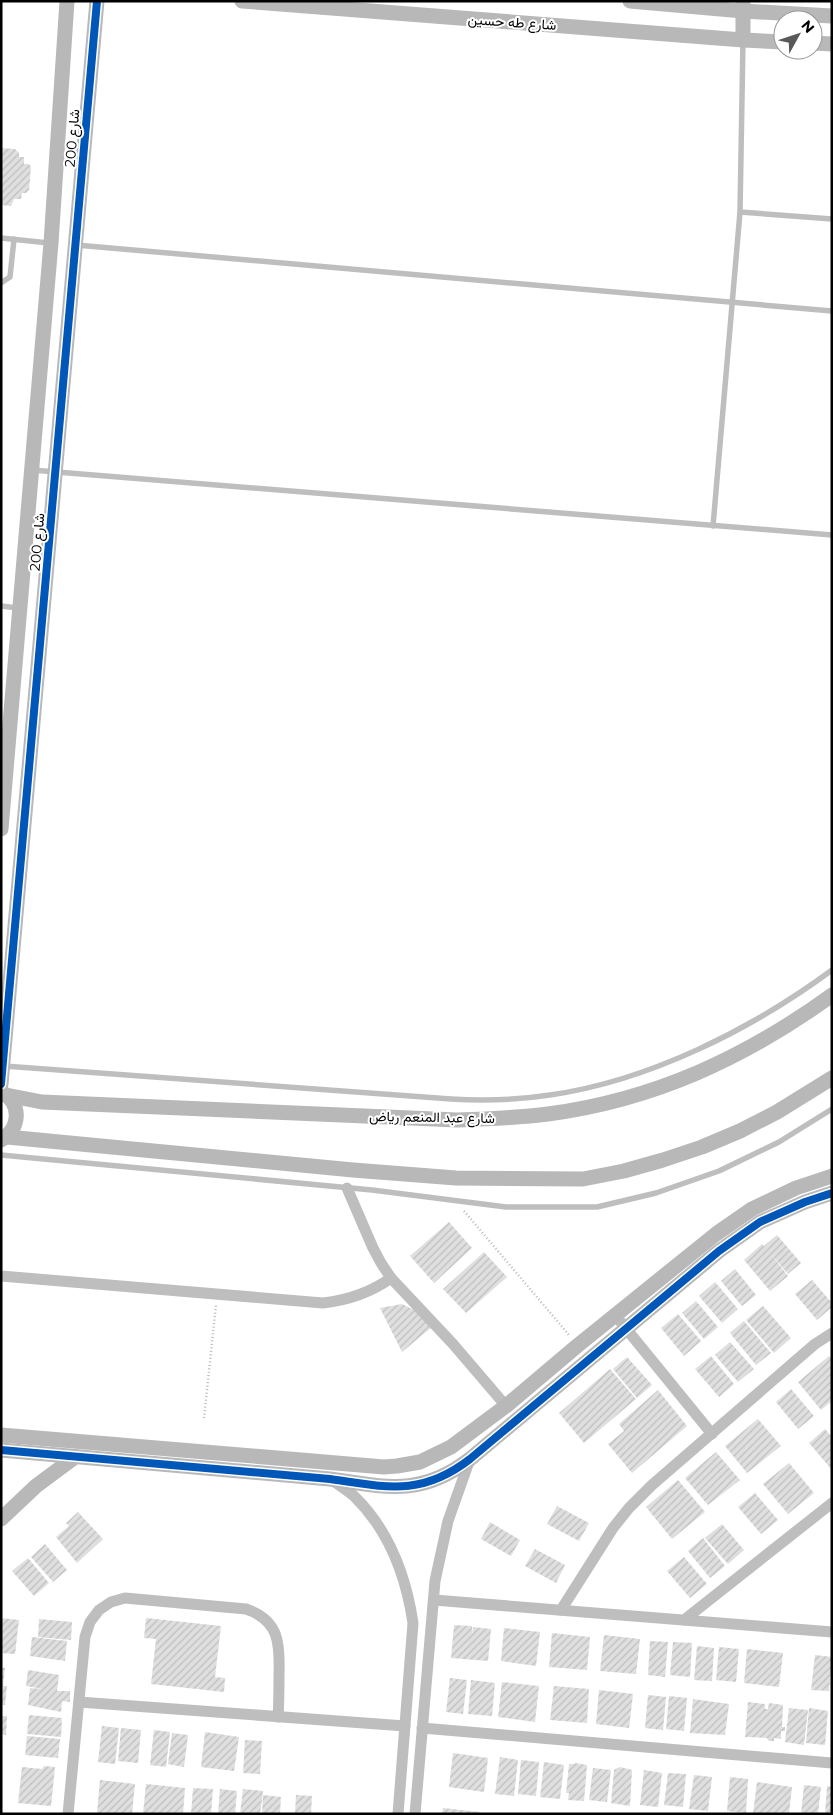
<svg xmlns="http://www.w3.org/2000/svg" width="833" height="1815" viewBox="0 0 833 1815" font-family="Montserrat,Vazirmatn,sans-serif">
	<defs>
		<pattern id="building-hatch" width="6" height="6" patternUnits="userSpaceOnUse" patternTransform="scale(1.25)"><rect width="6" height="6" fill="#dfdfdf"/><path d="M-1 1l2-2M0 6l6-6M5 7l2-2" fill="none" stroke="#bebebe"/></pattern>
	</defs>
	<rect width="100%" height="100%" fill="#fff"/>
	<g fill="url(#building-hatch)">
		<polygon points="1,148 15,149 19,153 19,157 24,157 24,164 29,164 31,167 29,190 26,193 22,193 21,199 14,199 11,206 1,205"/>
		<polygon points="449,1222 472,1248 434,1283 410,1256"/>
		<polygon points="777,1235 801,1263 788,1274 771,1254 788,1276 770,1291 744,1260 762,1244 764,1246"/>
		<polygon points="484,1252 507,1277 466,1313 443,1289"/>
		<polygon points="735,1269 756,1295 742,1306 721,1281"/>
		<polygon points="812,1280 832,1303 832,1307 817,1320 795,1294"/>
		<polygon points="715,1282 738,1309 722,1323 699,1296"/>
		<polygon points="696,1301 718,1327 704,1339 682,1313"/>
		<polygon points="402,1304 418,1312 432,1327 402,1352 380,1308"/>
		<polygon points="763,1306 791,1338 774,1353 746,1320"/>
		<polygon points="678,1314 701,1341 684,1356 661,1328"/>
		<polygon points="744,1321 771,1353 756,1365 730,1333"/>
		<polygon points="730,1342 754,1369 738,1382 715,1355"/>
		<polygon points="711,1356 734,1384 719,1397 695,1369"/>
		<polygon points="829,1356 832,1359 832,1401 821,1410 798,1382"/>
		<polygon points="627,1357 652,1385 637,1398 613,1369"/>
		<polygon points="610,1369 636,1399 584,1443 559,1413"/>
		<polygon points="791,1389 814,1416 798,1429 776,1402"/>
		<polygon points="658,1390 687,1426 632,1473 608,1444 624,1431 619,1424"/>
		<polygon points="758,1419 781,1446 747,1473 725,1446"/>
		<polygon points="825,1429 832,1437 832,1470 809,1443"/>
		<polygon points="716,1452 740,1480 708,1505 685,1478"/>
		<polygon points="789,1463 814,1493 788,1514 763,1484"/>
		<polygon points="678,1480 705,1512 672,1539 646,1507"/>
		<polygon points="755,1493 778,1520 761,1534 738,1507"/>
		<polygon points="557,1506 589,1523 579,1541 547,1524"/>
		<polygon points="78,1512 103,1539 77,1563 56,1537 69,1526 66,1523"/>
		<polygon points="490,1522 520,1540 511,1556 481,1539"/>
		<polygon points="722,1524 744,1550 728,1564 705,1538"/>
		<polygon points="703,1538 725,1566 710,1578 688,1551"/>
		<polygon points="45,1544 67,1570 53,1582 31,1557"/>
		<polygon points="535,1549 565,1565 556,1583 525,1566"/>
		<polygon points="684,1557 707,1584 690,1598 667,1571"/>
		<polygon points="28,1558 49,1583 34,1596 12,1571"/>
		<polygon points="1,1618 19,1620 15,1654 1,1653"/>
		<polygon points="146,1618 221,1626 215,1677 225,1678 224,1692 151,1684 156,1639 144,1638"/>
		<polygon points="39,1619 72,1622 71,1640 38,1637"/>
		<polygon points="454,1625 472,1626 472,1635 473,1627 491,1629 488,1661 451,1658"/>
		<polygon points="504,1628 540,1632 536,1666 501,1661"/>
		<polygon points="552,1633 590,1637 587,1670 549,1667"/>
		<polygon points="604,1635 640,1639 636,1674 600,1671"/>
		<polygon points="32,1637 67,1641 65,1661 30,1656"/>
		<polygon points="650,1641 668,1642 665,1677 648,1675"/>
		<polygon points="673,1642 692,1643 690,1677 670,1675"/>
		<polygon points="697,1646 714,1648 712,1681 694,1680"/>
		<polygon points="719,1647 739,1649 736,1682 716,1680"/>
		<polygon points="747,1649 783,1653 779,1687 744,1683"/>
		<polygon points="815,1655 832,1657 829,1691 811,1690"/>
		<polygon points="1,1667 5,1668 3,1686 7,1686 5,1705 1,1705"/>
		<polygon points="28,1670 59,1675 57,1691 70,1691 70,1702 62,1701 61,1712 28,1705 30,1688 44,1689 26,1686"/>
		<polygon points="450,1678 467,1680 463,1714 446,1712"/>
		<polygon points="471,1680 495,1683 492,1716 468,1714"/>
		<polygon points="502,1682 539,1686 535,1722 498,1717"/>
		<polygon points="554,1686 589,1689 587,1723 550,1720"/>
		<polygon points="599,1690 633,1694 629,1728 596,1724"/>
		<polygon points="648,1695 666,1697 663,1730 645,1728"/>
		<polygon points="669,1696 687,1698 684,1731 666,1729"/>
		<polygon points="693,1699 729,1704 725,1735 690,1733"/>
		<polygon points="748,1702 765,1704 765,1709 768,1709 769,1703 783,1705 782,1727 785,1727 785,1731 781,1731 781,1739 774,1738 774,1741 769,1741 767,1738 745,1737"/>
		<polygon points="789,1708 808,1710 804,1745 785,1742"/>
		<polygon points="809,1708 828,1711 825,1745 806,1743"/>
		<polygon points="29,1715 62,1718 61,1737 27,1734"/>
		<polygon points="1,1716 7,1716 6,1735 1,1734"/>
		<polygon points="102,1726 119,1728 115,1764 98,1762"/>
		<polygon points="121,1728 141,1730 138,1763 118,1761"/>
		<polygon points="154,1730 170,1732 166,1767 150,1765"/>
		<polygon points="205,1732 239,1737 234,1771 201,1767"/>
		<polygon points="172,1733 188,1735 184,1767 168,1764"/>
		<polygon points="27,1736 60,1739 58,1758 25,1755"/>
		<polygon points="245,1740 262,1741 260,1774 243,1773"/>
		<polygon points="453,1753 488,1758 484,1792 449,1787"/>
		<polygon points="500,1757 518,1760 514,1796 495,1794"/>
		<polygon points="521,1760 539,1762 536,1796 518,1794"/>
		<polygon points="544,1762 564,1765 560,1799 540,1797"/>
		<polygon points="575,1763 587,1765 584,1801 568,1800 569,1793 566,1793 569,1764 574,1764"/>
		<polygon points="44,1766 55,1767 51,1806 18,1803 22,1767 42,1769"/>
		<polygon points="620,1767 632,1770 630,1806 611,1803 614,1770"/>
		<polygon points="593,1768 611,1770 607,1802 589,1800"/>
		<polygon points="644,1770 662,1773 658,1807 640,1805"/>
		<polygon points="668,1773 686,1774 683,1807 664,1805"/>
		<polygon points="694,1775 712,1777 708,1811 689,1809"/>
		<polygon points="730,1777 748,1779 746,1813 727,1811"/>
		<polygon points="100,1780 135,1784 132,1814 97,1813"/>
		<polygon points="757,1782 792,1787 789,1814 753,1814"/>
		<polygon points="146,1784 185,1788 183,1814 143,1814"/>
		<polygon points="804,1785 821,1787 818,1814 801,1814"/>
		<polygon points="827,1786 832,1787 832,1814 825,1814"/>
		<polygon points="193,1788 213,1789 211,1814 191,1814"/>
		<polygon points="220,1789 237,1791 235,1814 218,1814"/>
		<polygon points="243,1789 263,1791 260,1814 240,1814"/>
		<polygon points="263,1795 281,1797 280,1814 262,1814"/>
		<polygon points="296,1795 312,1796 311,1814 295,1814"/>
		<polygon points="443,1808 480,1812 480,1814 442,1814"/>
	</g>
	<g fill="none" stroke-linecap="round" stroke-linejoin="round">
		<g stroke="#b9b9b9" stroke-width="2.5" stroke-dasharray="1 2.5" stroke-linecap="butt">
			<polyline points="464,1211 569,1335"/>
			<polyline points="204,1418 216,1305"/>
		</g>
		<g stroke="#bebebe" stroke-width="5.5">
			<polyline points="740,212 832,219"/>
			<polyline points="1,238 49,243"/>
			<polyline points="76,245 832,311"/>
			<polyline points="1,283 10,277 14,239"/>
			<polyline points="32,470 832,535"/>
			<polyline points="713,526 740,212 743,40"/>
			<polyline points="1,606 18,608"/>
			<path d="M4,1066L451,1099C484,1101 517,1100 550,1095C649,1081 752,1029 832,970"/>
			<polyline points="1,1155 372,1190 506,1207 597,1207 656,1193 719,1171 779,1142 832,1109"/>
		</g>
		<g stroke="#bebebe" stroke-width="11">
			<polyline points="347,1188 373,1248 381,1263 391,1278 453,1344 506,1406"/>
			<path d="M1,1276L323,1303C349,1300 370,1293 391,1278"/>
			<polyline points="615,1315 712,1434"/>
			<path d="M332,1480C339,1485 347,1490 354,1496C389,1530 406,1576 413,1623L398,1814"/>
			<polyline points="434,1600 832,1632"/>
			<polyline points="561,1610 613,1528 629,1508 652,1485 815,1344 832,1333"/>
			<polyline points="684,1620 832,1503"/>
			<polyline points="79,1702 405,1726"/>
			<polyline points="422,1728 832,1763"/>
			<path d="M68,1814L85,1637L90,1622L99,1610L111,1602L125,1598L246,1609C279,1620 280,1643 279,1674C279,1688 279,1703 278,1717"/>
			<polyline points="415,1814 435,1581 448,1521 470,1459"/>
		</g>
		<g stroke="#b8b8b8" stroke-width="15">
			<polyline points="242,1 743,40 783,42"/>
			<polyline points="630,1 743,11 832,16"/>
			<polyline points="743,40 743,2"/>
			<polyline points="813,43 832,44"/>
			<polyline points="1,829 51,243 67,1"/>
			<polyline points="1,1084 97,1"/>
			<path d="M6,1095L42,1102L457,1120C487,1119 517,1118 548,1114C654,1100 745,1058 832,995"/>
			<polyline points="7,1137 353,1170 456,1178 583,1179 624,1171 663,1160 702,1147 740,1131 777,1112 832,1078"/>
			<path d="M1,1140C20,1129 22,1104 3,1093"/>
			<polyline points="1,1435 384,1467 397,1466 420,1462 451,1447 506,1406 577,1346 716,1234 752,1209 796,1188 832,1176"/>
			<path d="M1,1450L330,1479C386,1487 421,1497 470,1459L719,1251L760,1222L805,1202L832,1193"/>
			<polyline points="1,1519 36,1486 75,1457"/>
		</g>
		<g stroke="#fff" stroke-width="11">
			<g id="cycleway">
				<polyline points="1,1084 97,1"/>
				<path d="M1,1450L330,1479C386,1487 421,1497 470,1459L719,1251L760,1222L805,1202L832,1193"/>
			</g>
		</g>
		<use href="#cycleway" stroke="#0057b8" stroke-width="8"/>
	</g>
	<g text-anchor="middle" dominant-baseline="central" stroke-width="4" stroke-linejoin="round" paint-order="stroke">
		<g font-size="14" fill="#000" stroke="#fff">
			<text transform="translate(512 22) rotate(4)">شارع طه حسين</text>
			<text transform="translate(72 138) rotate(-85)">شارع 200</text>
			<text transform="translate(37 542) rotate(-85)">شارع 200</text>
			<text transform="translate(432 1117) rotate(1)">شارع عبد المنعم رياض</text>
		</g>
	</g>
	<rect width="833" height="1815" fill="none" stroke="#000000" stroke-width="5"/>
	<g transform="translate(798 35) rotate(50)"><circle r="24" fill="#ffffff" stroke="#999999"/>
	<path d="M0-4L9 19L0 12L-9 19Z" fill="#595959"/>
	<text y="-8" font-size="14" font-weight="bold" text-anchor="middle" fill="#000000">N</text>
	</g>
</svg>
